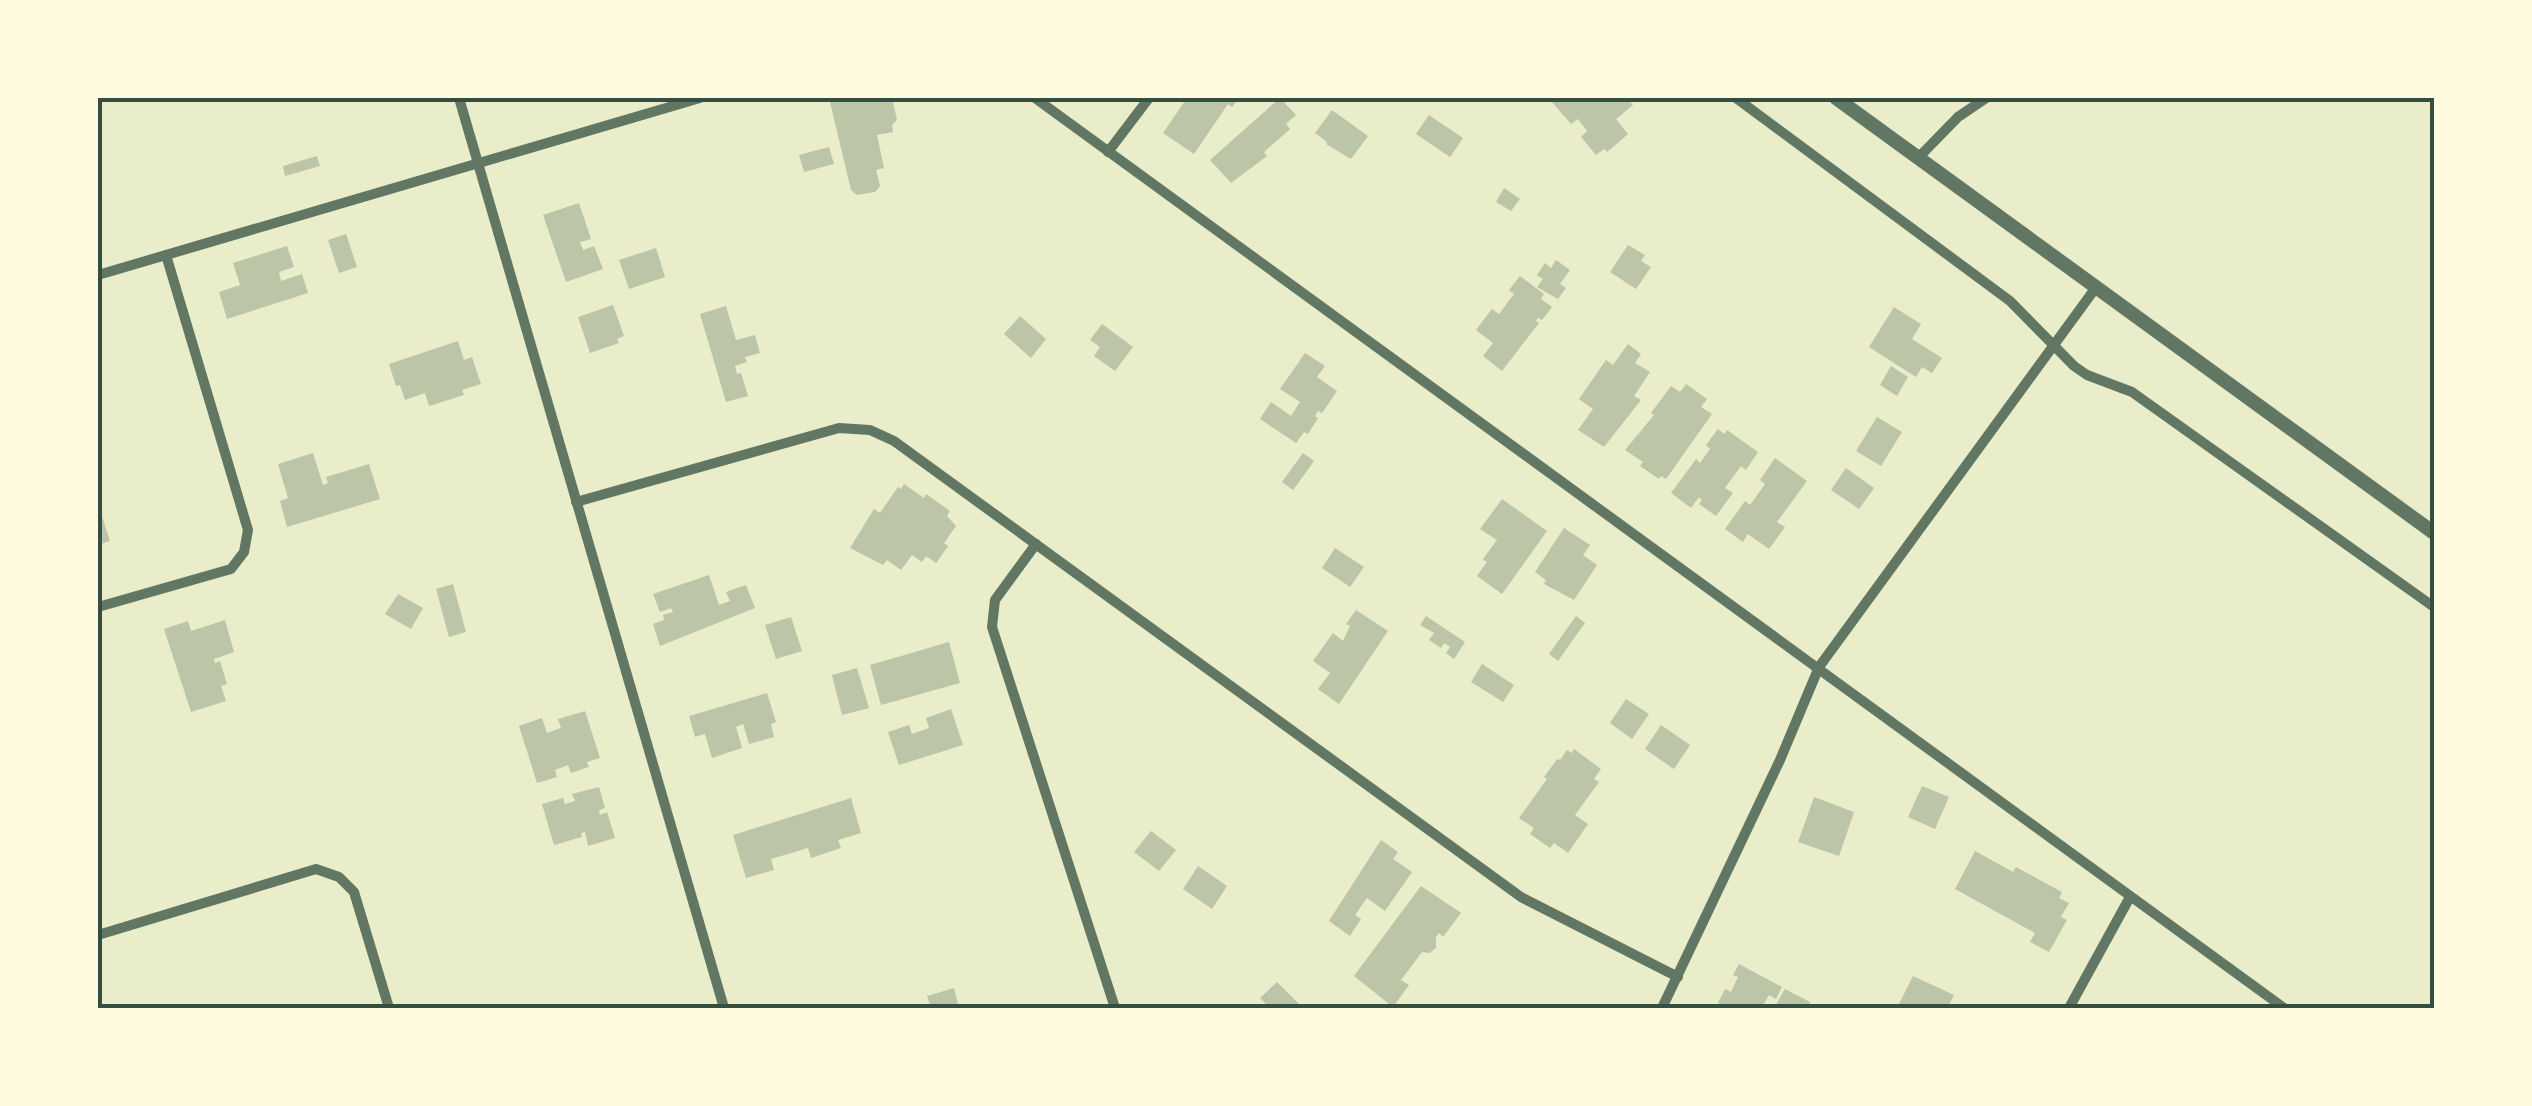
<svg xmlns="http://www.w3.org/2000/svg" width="2532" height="1106" viewBox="0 0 2532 1106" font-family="'Public Sans',sans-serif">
	<rect width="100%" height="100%" fill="#e9edc9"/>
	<g fill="#bcc5a7">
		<polygon points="829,98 892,98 897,120 892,125 893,132 877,135 884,168 876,170 880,186 875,192 857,195 851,190"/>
		<polygon points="1187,98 1239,98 1232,107 1228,104 1194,154 1163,133"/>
		<polygon points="1280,98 1296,115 1286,124 1290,129 1264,152 1267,156 1231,183 1210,160"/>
		<polygon points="1558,98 1626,98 1633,105 1616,119 1628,134 1607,152 1604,149 1596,155 1581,137 1587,131 1578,119 1571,124 1552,102"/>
		<polygon points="1332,110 1368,136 1351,159 1326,144 1327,142 1315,133"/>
		<polygon points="1429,115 1463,138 1450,157 1416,134"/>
		<polygon points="829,147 834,164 804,172 799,155"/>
		<polygon points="317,156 320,166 285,176 283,166"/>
		<polygon points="1504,188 1520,199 1511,211 1496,202"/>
		<polygon points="579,203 591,239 580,242 583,250 594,246 603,269 566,282 543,215"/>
		<polygon points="346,234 357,267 339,273 328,240"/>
		<polygon points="1628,245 1645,255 1641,261 1651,267 1636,289 1610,272"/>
		<polygon points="287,246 294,267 279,272 281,281 302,274 308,293 227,319 219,292 240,285 233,263"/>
		<polygon points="656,248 665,277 629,289 619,260"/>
		<polygon points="1556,260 1570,270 1560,284 1566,288 1558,299 1537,287 1543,279 1537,275 1545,263 1551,268"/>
		<polygon points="1520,276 1544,294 1541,299 1552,307 1542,320 1538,318 1536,321 1539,323 1502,371 1483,356 1493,343 1476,330 1492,309 1499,314 1514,294 1509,290"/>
		<polygon points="613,305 624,336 617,339 619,343 590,353 578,317"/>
		<polygon points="726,306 736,340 755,335 760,353 745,357 747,362 735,366 737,374 741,373 748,396 726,402 700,314"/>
		<polygon points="1894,307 1921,324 1912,339 1942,358 1932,373 1922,367 1916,377 1869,347"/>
		<polygon points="1020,316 1046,339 1031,358 1004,334"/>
		<polygon points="1102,324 1133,347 1115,371 1094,356 1100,347 1090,340"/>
		<polygon points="458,341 464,360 472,357 481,384 462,390 464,395 429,406 425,393 405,400 400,385 396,386 389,364"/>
		<polygon points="1628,344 1641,354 1635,363 1650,372 1634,396 1641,400 1604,447 1578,430 1593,409 1579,399 1606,360 1613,365"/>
		<polygon points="1305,353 1325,366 1317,377 1337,391 1322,413 1318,411 1315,416 1318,418 1308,434 1304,432 1296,443 1260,419 1271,402 1291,416 1300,402 1280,389"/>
		<polygon points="1891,366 1908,377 1897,396 1880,385"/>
		<polygon points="1686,384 1707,399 1701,407 1712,414 1666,479 1661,476 1659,479 1640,466 1643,462 1625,450 1654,415 1651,413 1671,386 1680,392"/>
		<polygon points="1877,417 1902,432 1881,466 1856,451"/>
		<polygon points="1718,429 1724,434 1727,430 1758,452 1746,470 1741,466 1725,488 1733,493 1716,516 1699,504 1702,500 1699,497 1691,508 1671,493 1696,459 1700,463 1710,449 1706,445"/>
		<polygon points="313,453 323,485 328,483 326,477 369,464 380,499 287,527 280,501 288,498 278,464"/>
		<polygon points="1303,453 1314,461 1293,490 1282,482"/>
		<polygon points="1775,458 1807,481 1777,522 1785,527 1769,549 1748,534 1743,542 1725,529 1745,501 1750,505 1765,484 1760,480"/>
		<polygon points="1846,468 1874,488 1859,509 1831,490"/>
		<polygon points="904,484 924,498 926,494 950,511 947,516 956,526 944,543 948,546 936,563 926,556 922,562 912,555 901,570 887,560 883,565 850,548 874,509 880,513 898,487 901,489"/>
		<polygon points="1502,499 1547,531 1502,594 1477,576 1487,562 1483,559 1497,540 1480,529"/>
		<polygon points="98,504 110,541 98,545"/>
		<polygon points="1564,528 1590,545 1583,555 1597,565 1574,600 1544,584 1546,580 1535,572"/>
		<polygon points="1335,548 1364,567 1350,587 1322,568"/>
		<polygon points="709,575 719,605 730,601 726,592 746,585 755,608 660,646 653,624 664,620 663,615 673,612 671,608 660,612 653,594"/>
		<polygon points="453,584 466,632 449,637 436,589"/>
		<polygon points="398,594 423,608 411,629 385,614"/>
		<polygon points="1356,610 1388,631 1339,704 1318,689 1330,673 1313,661 1333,633 1343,641 1350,626 1346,624"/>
		<polygon points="1426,616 1465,642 1454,659 1446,653 1450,647 1444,643 1441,648 1429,640 1434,633 1420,625"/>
		<polygon points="1576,616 1585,623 1558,661 1549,654"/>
		<polygon points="791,617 802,651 776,659 765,625"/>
		<polygon points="225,620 234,652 214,659 215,663 220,661 227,684 221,686 226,701 191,712 164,629 188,621 191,631"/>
		<polygon points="949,642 960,683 881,705 870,665"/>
		<polygon points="1482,664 1514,685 1503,702 1471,682"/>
		<polygon points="857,668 869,708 842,715 832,675"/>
		<polygon points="767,693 776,722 771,724 774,737 749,744 743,724 736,727 742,748 712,758 705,734 695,737 689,716"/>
		<polygon points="1626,699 1649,714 1632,739 1610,723"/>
		<polygon points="951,709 963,745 899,765 888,732 909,725 912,734 929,728 926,718"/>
		<polygon points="585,711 600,758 587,762 589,767 571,773 568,765 555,770 557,777 537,783 519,726 542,718 547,733 561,728 558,719"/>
		<polygon points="1661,725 1690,745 1674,769 1645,749"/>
		<polygon points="1574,749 1601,769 1594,779 1599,782 1575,815 1588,824 1568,853 1554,843 1550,848 1530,834 1534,828 1519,818 1547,779 1544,777 1557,759 1560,760 1567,750 1572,753"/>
		<polygon points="1922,786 1949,797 1935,829 1908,817"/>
		<polygon points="599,787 605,808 599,810 600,815 607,812 615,838 588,846 585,832 581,833 582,837 554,845 542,804 563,798 565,804 575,801 572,794"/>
		<polygon points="1814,797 1854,812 1839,856 1798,842"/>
		<polygon points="851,798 861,833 838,840 841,848 811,858 808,848 771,859 774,870 746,878 733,835"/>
		<polygon points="1151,831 1176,850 1159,871 1134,852"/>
		<polygon points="1381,840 1398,852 1393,859 1412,872 1385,911 1367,898 1355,915 1361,919 1350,936 1329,921"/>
		<polygon points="1975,851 2013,872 2016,867 2062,892 2059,898 2069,903 2061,917 2067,920 2049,952 2030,942 2035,933 1955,889"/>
		<polygon points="1198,866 1227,886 1212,909 1183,889"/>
		<polygon points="1421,886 1461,913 1443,937 1439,933 1436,937 1436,948 1429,953 1422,952 1401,980 1409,985 1393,1007 1354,976"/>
		<polygon points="1739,964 1782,987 1776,999 1769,995 1764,1004 1773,1008 1729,1008 1718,1003 1725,989 1731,992 1738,977 1733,975"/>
		<polygon points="1913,976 1954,995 1949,1005 1956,1008 1897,1008"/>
		<polygon points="1277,982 1303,1008 1270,1008 1260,998"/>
		<polygon points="954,988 959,1008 931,1008 927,996"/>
		<polygon points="1785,989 1810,1002 1807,1008 1774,1008"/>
	</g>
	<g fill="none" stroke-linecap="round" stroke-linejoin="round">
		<g stroke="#617663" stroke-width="10">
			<polyline points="459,98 724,1008"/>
			<polyline points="1035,98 2284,1008"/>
			<polyline points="1736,98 2010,301 2074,366 2087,375 2132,392 2434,607"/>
			<polyline points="1108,152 1149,98"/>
			<polyline points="1919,157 1958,117 1986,98"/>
			<polyline points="98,275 700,98"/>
			<polyline points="576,502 839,428 870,430 894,441 1521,897 1678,977"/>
			<polyline points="1036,544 995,600 992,627 1115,1008"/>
			<polyline points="98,607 231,569 244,552 248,530 166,255"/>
			<polyline points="98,935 316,869 339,877 354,892 389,1008"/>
			<polyline points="1662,1008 1780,760 1819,667 2097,286"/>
			<polyline points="2069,1008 2130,897"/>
		</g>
		<polyline stroke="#617663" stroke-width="14" points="1836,98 2434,533"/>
	</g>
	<rect width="2532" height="1106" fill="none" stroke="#fefae0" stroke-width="200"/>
	<rect x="100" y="100" width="2332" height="906" fill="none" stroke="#344e41" stroke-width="4"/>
</svg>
